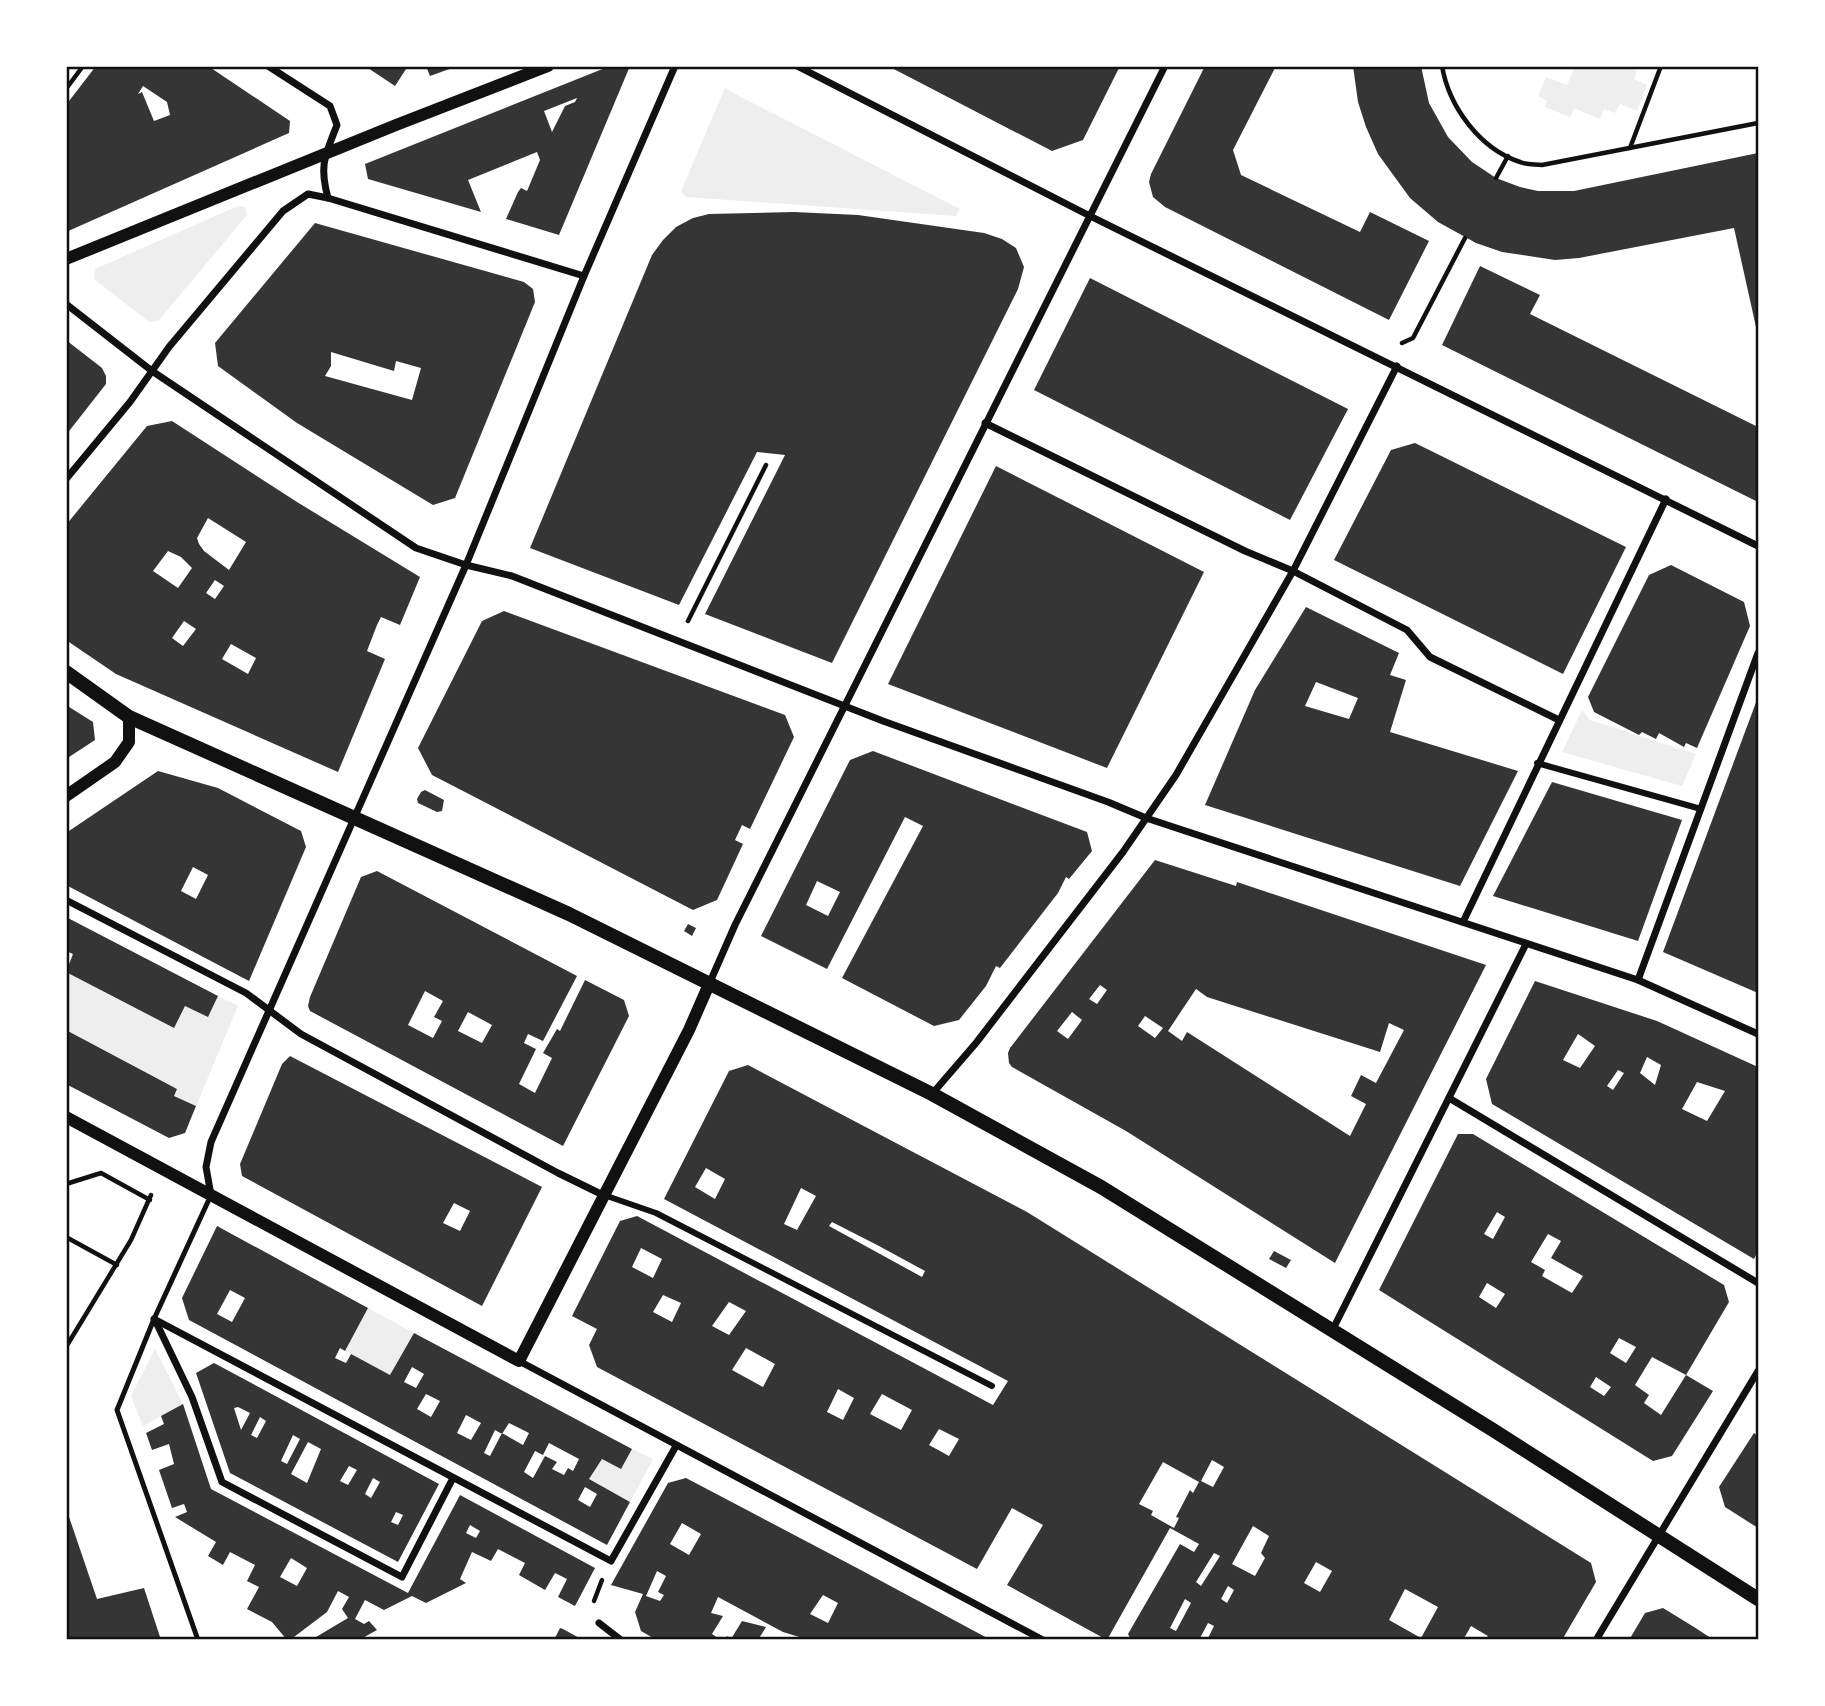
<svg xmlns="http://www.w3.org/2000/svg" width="1825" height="1706" viewBox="0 0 1825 1706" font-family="'Exo 2',sans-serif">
	<rect width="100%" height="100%" fill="#fff"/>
	<g fill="#eee">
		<polygon points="1575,67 1628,67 1637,71 1634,79 1647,85 1637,111 1620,104 1615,113 1604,109 1600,119 1574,108 1570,117 1545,107 1547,101 1538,96 1546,77 1567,85"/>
		<polygon points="725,88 737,95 960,209 956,216 686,197 681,191"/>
		<polygon points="238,206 245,207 247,215 158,321 149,322 94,279 95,269"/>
		<polygon points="1582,710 1590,720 1696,754 1682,786 1562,752"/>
		<polygon points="66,972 173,1028 185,1006 208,1017 218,996 238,1006 196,1106 174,1096 177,1089 67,1030"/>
		<polygon points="368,1308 414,1333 390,1375 345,1351"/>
		<polygon points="155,1349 183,1404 143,1426 131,1396"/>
		<polygon points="632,1449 653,1459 630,1502 589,1479 602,1459 621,1469"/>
	</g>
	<g fill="#353535" fill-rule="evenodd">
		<path d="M96,66H208L290,121L289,133L66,232V105ZM143,86L167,102L170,115L154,121L142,92L138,94Z"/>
		<polygon points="365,66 408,66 395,86"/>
		<polygon points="426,66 455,66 455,67 430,76"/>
		<path d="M610,66H630L559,235L506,219L518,192L521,188L527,191L540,160L537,152L468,180L481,212L368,179L365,164ZM577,98L575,102L565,106L552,132L544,111Z"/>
		<polygon points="888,66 1120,66 1083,140 1052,151"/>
		<polygon points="1205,66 1276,66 1233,150 1241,175 1360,232 1370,212 1429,241 1389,320 1165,207 1153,197 1149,182 1151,174"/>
		<polygon points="1353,66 1421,66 1429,103 1448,137 1472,162 1496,178 1520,187 1538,191 1574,191 1758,153 1758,336 1734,228 1579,258 1555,260 1502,252 1476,243 1438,222 1410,198 1378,154 1366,127 1358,102"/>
		<polygon points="794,212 858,215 984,233 1002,239 1016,248 1024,267 1018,289 832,663 705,614 785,455 757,452 679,605 530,548 652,255 663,240 676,227 693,218 709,214"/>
		<path d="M315,223L524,282L533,289L535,302L455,498L433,505L297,423L218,366L215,343ZM331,352L394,371L396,361L421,368L412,400L325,376L331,366Z"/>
		<polygon points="1480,266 1540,295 1530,314 1758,427 1758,502 1442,345"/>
		<polygon points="1090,278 1348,409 1290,520 1034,390"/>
		<polygon points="66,340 102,368 106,376 106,384 66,435"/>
		<path d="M172,421L297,502L420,577L400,625L381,617L377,625L367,651L385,659L338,772L116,674L66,640V525L147,426ZM208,518L246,542L229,570L204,551L199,544L197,538ZM168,551L181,557L192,568L178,588L153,571ZM215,580L224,586L215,599L206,593ZM184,621L196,629L183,646L172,638ZM231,644L256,658L248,674L222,659Z"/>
		<polygon points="1415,443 1626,547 1563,674 1334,560 1391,450"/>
		<polygon points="996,466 1204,572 1107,768 888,684"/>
		<polygon points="1671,565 1744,602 1750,626 1697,748 1686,743 1684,747 1659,733 1656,739 1642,732 1639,735 1594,712 1588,697 1649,575"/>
		<path d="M1306,607L1399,653L1390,675L1406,680L1390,732L1518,771L1460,886L1205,805L1255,690ZM1316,682L1358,698L1349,719L1305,706Z"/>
		<polygon points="504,611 785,715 794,737 750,829 742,825 735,840 743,844 717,900 693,910 432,775 418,748 482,621"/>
		<polygon points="1758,697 1758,993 1663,952"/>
		<polygon points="66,705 93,722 95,740 66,759"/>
		<path d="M873,751L1087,832L1092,851L1069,879L1066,877L1058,893L1000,968L996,966L986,986L959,1020L934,1026L842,978L923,826L905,817L827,969L761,936L850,760ZM817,881L840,892L828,916L806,905Z"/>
		<path d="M158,771L218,788L301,831L306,847L249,981L66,885V833ZM193,867L208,875L196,899L181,891Z"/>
		<polygon points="1552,782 1682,820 1638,941 1493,896"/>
		<polygon points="425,790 444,800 442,811 437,812 418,803 417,799 421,792"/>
		<path d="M1155,860L1236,886L1237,882L1486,965L1335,1263L1126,1131L1012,1067L1009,1063L1008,1053L1010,1048ZM1100,985L1107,990L1097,1004L1089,999ZM1196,989L1207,997L1380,1052L1389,1023L1404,1030L1376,1083L1361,1075L1351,1096L1366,1104L1350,1136L1187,1032L1182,1041L1168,1031ZM1072,1012L1082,1020L1068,1039L1057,1031ZM1145,1016L1163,1028L1155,1038L1138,1026Z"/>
		<path d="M377,871L577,976L543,1041L528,1034L524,1043L536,1049L519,1084L535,1093L552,1058L543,1053L557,1029L560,1031L585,980L624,1000L629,1016L563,1146L310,1011L308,1006L310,997L361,877ZM425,991L443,1001L434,1017L442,1021L433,1038L408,1025ZM468,1012L492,1025L482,1043L458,1031Z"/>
		<polygon points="66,917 218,996 208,1017 185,1006 174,1028 66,972 73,954 66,951"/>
		<polygon points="688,924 696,928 692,936 684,931"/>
		<path d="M1535,981L1657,1021L1758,1067V1251L1754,1259L1492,1104L1486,1079ZM1578,1034L1595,1046L1580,1068L1563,1060ZM1647,1057L1661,1065L1655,1085L1640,1073ZM1618,1070L1624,1073L1613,1090L1607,1086ZM1697,1082L1725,1091L1707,1121L1682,1109Z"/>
		<polygon points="66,1030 177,1089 174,1096 196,1106 185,1133 169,1138 66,1084"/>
		<path d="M290,1056L542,1187L482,1306L242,1176L240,1164L282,1064ZM454,1203L470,1211L460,1231L443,1223Z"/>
		<path d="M748,1065L1027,1212L1591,1563L1596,1582L1562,1640H1485L1488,1636L1471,1626L1463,1640H1207L1214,1626L1208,1623L1199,1640H1131L1128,1634L1180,1544L1194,1552L1199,1544L1170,1528L1107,1640L1007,1585L1043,1525L1012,1508L977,1569L597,1367L589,1345L597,1329L572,1316L620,1221L637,1216L993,1405L1008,1381L664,1199L729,1071ZM706,1168L725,1179L715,1199L695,1187ZM801,1188L816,1196L797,1230L784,1224ZM832,1222L879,1246L925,1271L922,1277L829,1226ZM641,1248L662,1259L653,1278L632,1267ZM663,1295L681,1303L672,1322L653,1312ZM729,1302L746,1311L729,1335L712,1326ZM746,1348L775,1364L763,1387L732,1370ZM838,1389L854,1398L843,1420L827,1412ZM882,1394L912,1410L901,1430L870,1414ZM939,1429L959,1439L949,1456L929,1445ZM1212,1460L1224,1467L1213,1487L1201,1481ZM1163,1462L1199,1482L1193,1493L1190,1490L1176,1517L1179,1518L1174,1528L1151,1515L1153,1511L1139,1504ZM1253,1526L1269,1536L1261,1553L1265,1558L1255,1576L1232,1564ZM1214,1553L1220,1556L1201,1586L1196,1582ZM1316,1562L1332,1571L1320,1592L1304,1583ZM1228,1586L1234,1590L1227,1603L1221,1599ZM1405,1589L1438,1607L1421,1638L1389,1620ZM1185,1599L1191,1603L1176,1631L1170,1628Z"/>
		<path d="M1458,1134H1473L1724,1285L1729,1302L1686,1375L1713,1391L1672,1456L1653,1461L1379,1290ZM1497,1212L1505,1217L1493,1239L1484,1234ZM1548,1234L1561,1241L1551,1258L1583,1276L1572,1293L1542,1276L1545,1270L1531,1262ZM1487,1283L1505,1294L1496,1308L1479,1297ZM1619,1338L1636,1347L1626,1363L1610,1353ZM1652,1357L1686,1375L1661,1415L1644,1403L1649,1395L1635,1385ZM1596,1377L1611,1387L1604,1396L1590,1387Z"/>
		<path d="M217,1226L368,1308L345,1351L340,1348L335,1358L346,1363L351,1354L390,1375L414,1333L632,1449L621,1469L602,1459L589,1479L630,1502L607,1545L189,1320L182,1298ZM230,1290L245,1298L232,1322L217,1314ZM412,1367L424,1374L416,1388L404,1382ZM426,1394L440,1401L431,1417L417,1409ZM466,1415L481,1423L471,1440L457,1433ZM509,1423L529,1433L523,1445L502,1433L490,1456L484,1453L495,1430L502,1434ZM549,1443L579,1459L573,1471L568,1468L564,1475L552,1469L557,1462L545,1456L533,1478L524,1472L535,1451L543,1455ZM585,1487L597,1494L590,1507L578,1500Z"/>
		<polygon points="1274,1251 1291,1260 1286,1268 1269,1259"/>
		<path d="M214,1363L439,1484L398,1562L230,1473L196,1373ZM238,1407L250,1413L241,1430L234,1408ZM260,1417L266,1421L257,1438L251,1435ZM293,1435L300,1439L287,1464L281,1461ZM308,1442L321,1449L307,1483L291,1474ZM349,1466L357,1470L348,1485L340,1481ZM373,1478L380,1482L371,1498L365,1494ZM396,1512L403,1515L398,1525L391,1522Z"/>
		<path d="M183,1404L211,1489L408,1593L460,1495L595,1568L575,1606L558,1597L567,1579L555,1573L545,1590L519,1575L525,1563L498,1549L491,1561L472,1552L460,1579L466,1583L426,1603L412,1596L384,1610L365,1600L355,1619L364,1624L369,1621L377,1630L359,1640H311L348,1618L342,1609L349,1597L338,1591L327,1612L290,1640H287L272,1622L247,1609L259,1587L247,1581L255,1565L230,1552L223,1565L208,1556L216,1542L175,1517L187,1512L184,1504L172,1508L159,1470L174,1464L169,1444L152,1450L146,1433L164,1424L161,1416ZM470,1525L480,1531L476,1538L466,1533ZM291,1558L307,1568L297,1586L280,1577Z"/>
		<polygon points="1754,1433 1758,1436 1758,1528 1725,1507 1719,1487"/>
		<path d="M686,1478L857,1568L991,1640H809L783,1632L718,1597L711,1613L723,1616L712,1634L721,1640L653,1638L641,1631L635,1612L643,1594L611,1585L668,1483ZM682,1523L701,1534L689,1555L670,1544ZM657,1571L666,1576L658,1592L664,1595L660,1601L646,1596ZM823,1595L838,1603L828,1623L810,1614Z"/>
		<polygon points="67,1511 97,1599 144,1588 161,1640 66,1640"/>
		<polygon points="1663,1608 1694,1627 1714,1640 1629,1640 1645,1613"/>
		<polygon points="742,1621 766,1627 758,1640 725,1640 727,1636 731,1639"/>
		<polygon points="560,1628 563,1629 583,1640 554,1640"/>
	</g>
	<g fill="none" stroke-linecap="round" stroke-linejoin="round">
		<g stroke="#111" stroke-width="4.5">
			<path d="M1442,66C1449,107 1480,149 1520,162C1526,165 1535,164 1542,165L1758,123"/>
			<polyline points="66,89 83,66"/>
			<polyline points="1630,148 1661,66"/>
			<polyline points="1496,178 1508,156"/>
			<polyline points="1402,343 1413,338 1465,238"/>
			<polyline points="688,621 766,465"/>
			<polyline points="66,1184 101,1173 150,1200"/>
			<polyline points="66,1237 117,1265"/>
			<polyline points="66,1347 131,1240 151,1195"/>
			<polyline points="594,1601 602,1580"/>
		</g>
		<polyline stroke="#111" stroke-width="5" points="198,1640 117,1410 154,1319 211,1195"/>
		<g stroke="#111" stroke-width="6">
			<polyline points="1537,763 1701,809"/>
			<polyline points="604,1195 656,1213 992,1386"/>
		</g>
		<g stroke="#111" stroke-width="7">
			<path d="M268,66L330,106L337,125C325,156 319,165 328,198"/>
			<polyline points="797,66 1090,216 1758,546"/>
			<polyline points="66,304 152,371 416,548 466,565 512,576 883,721 1108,802 1146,818 1638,980 1758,1034"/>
			<polyline points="985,423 1245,551 1293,571 1407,630 1430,657 1559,720"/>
			<polyline points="66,479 130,402 169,347 283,211 308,194 328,198 584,276"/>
			<polyline points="66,900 246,993 301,1034 558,1173 603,1195"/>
			<polyline points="1463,922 1666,499"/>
			<polyline points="1638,980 1758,653"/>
			<polyline points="710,982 735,925 1165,66"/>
			<polyline points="932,1094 976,1043 1123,852 1176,775 1293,571 1397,366"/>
			<polyline points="1449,1098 1758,1283"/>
			<polyline points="211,1195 206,1167 211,1142 466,565 584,276 675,66"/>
			<polyline points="154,1319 611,1561 676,1446"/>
			<polyline points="155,1320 192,1397 222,1482 402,1577 453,1478"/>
			<polyline points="1332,1331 1526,944"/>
			<polyline points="519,1361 1043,1640"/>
			<polyline points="599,1623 621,1640"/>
			<polyline points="1596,1640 1758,1371"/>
		</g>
		<g stroke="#111" stroke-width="12">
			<polyline points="66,259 396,125 548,66"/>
			<polyline points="66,796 115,762 129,742 129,717"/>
			<polyline points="66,1117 519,1361 689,1030 710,982"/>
		</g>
		<polyline stroke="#111" stroke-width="14" points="66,672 129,717 569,914 932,1094 1101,1187 1493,1430 1758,1599"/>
	</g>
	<rect width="1825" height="1706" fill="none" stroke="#ffffff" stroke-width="136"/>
	<rect x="68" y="68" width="1689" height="1570" fill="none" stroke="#111" stroke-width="2.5"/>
</svg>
